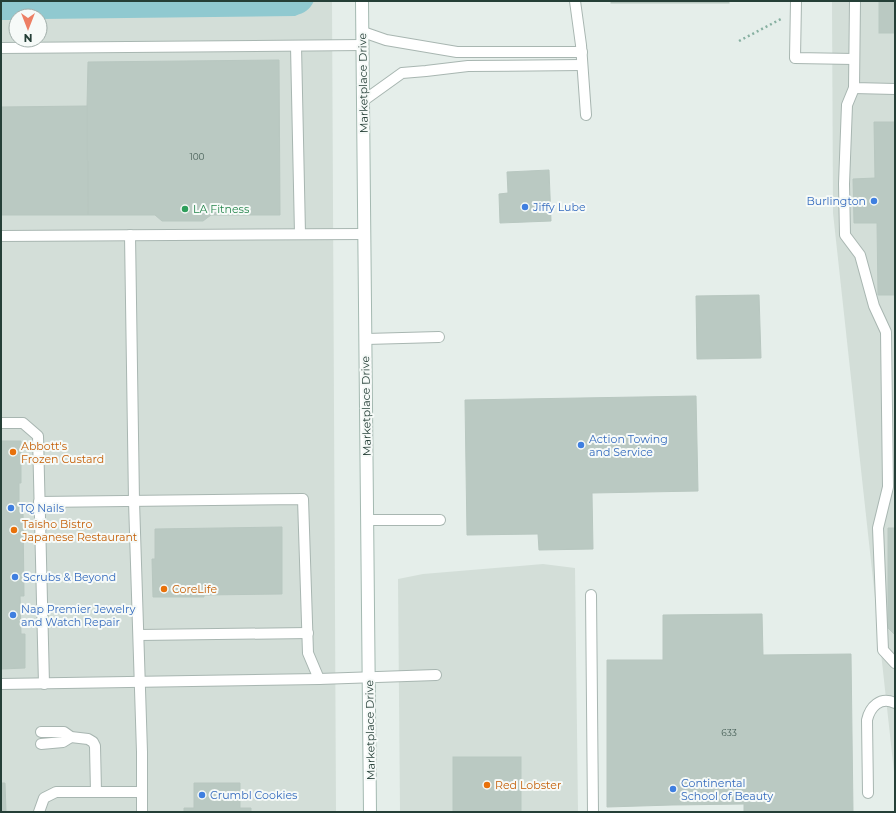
<svg xmlns="http://www.w3.org/2000/svg" width="896" height="813" viewBox="0 0 896 813" font-family="Montserrat,sans-serif">
	<rect width="100%" height="100%" fill="#e5eeea"/>
	<g fill="#d3ded8" fill-rule="evenodd">
		<path d="M1,1H332L336,812H1ZM16,16H40V40H16Z"/>
		<polygon points="832,1 895,1 895,781 833,213"/>
		<polygon points="543,564 575,568 578,812 400,812 398,579 423,574"/>
	</g>
	<path fill="#90c9d0" d="M1,1H314C309,11 305,12 295,16L40,19V16H16V20H1Z"/>
	<g fill="#bac9c2" stroke="#b8c7c0">
		<rect x="611" y="1" width="118" height="2"/>
		<rect x="879" y="1" width="16" height="32"/>
		<polygon points="279,60 280,215 211,215 203,221 162,221 155,215 88,215 87,106 88,62"/>
		<polygon points="87,106 88,215 1,215 1,107"/>
		<polygon points="874,122 895,122 895,295 878,295 877,223 854,223 853,179 875,178"/>
		<polygon points="549,170 551,221 500,223 499,194 508,193 507,172"/>
		<polygon points="759,295 761,358 697,359 696,296"/>
		<polygon points="696,396 698,491 592,493 593,549 539,550 538,534 467,535 465,400"/>
		<polygon points="1,441 21,441 21,483 19,483 19,513 23,513 24,596 20,596 21,634 25,634 25,668 1,669"/>
		<polygon points="282,527 282,594 204,595 204,597 153,597 152,559 155,559 155,529"/>
		<polygon points="888,528 895,528 895,635 888,628"/>
		<polygon points="762,614 763,655 851,654 853,812 744,812 744,804 672,805 607,807 607,660 663,660 663,615"/>
		<rect x="453" y="757" width="68" height="55"/>
		<polygon points="1,783 5,783 6,812 1,812"/>
		<polygon points="194,783 240,783 240,808 251,808 251,812 184,812 184,808 194,808"/>
	</g>
	<g fill="none" stroke-linecap="round" stroke-linejoin="round">
		<g stroke="#a8b6b1" stroke-width="12">
			<g id="lane">
				<polyline points="575,1 581,45 586,115"/>
				<polyline points="796,1 795,58 854,59"/>
				<polyline points="855,1 854,88 895,89"/>
				<polyline points="363,32 386,40 457,52 582,52"/>
				<polyline points="296,46 300,234"/>
				<polyline points="1,48 363,45"/>
				<polyline points="854,88 847,105 844,184 845,235 860,255 874,306 886,332 888,487 878,528 883,650 895,663"/>
				<polyline points="363,101 402,73 426,71 468,66 582,65"/>
				<polyline points="130,235 134,501 142,752 142,812"/>
				<polyline points="1,236 365,234"/>
				<polyline points="366,339 439,337"/>
				<polyline points="1,423 23,423 38,436 44,684"/>
				<polyline points="39,502 303,499 308,653 319,679"/>
				<polyline points="367,520 440,520"/>
				<polyline points="591,595 593,812"/>
				<polyline points="139,635 308,633"/>
				<polyline points="1,684 319,679 436,675"/>
				<polyline points="41,732 64,732 71,737 88,739 93,742 95,746 96,792"/>
				<polyline points="41,744 63,742 71,737"/>
				<path d="M868,793L867,720C870,707 880,696 895,703"/>
				<polyline points="39,812 44,798 56,792 142,792"/>
			</g>
		</g>
		<g stroke="#a4b9b1" stroke-width="14">
			<polyline id="secondary" points="362,1 370,812"/>
		</g>
		<polyline stroke="#87b0a1" stroke-width="2.5" stroke-dasharray="2 3" stroke-linecap="butt" points="739,41 781,19"/>
		<use href="#lane" stroke="#fff" stroke-width="10"/>
		<use href="#secondary" stroke="#fff" stroke-width="12"/>
	</g>
	<g fill="#3f7fe0" stroke="#f6faf8" stroke-width="1.5">
		<circle cx="874" cy="201" r="4"/>
		<circle cx="525" cy="207" r="4"/>
		<circle cx="581" cy="445" r="4"/>
		<circle cx="11" cy="508" r="4"/>
		<circle cx="15" cy="577" r="4"/>
		<circle cx="13" cy="615" r="4"/>
		<circle cx="673" cy="789" r="4"/>
		<circle cx="202" cy="795" r="4"/>
	</g>
	<circle fill="#2e9e5b" stroke="#f6faf8" stroke-width="1.5" cx="185" cy="209" r="4"/>
	<g fill="#e8710a" stroke="#f6faf8" stroke-width="1.5">
		<circle cx="13" cy="452" r="4"/>
		<circle cx="14" cy="530" r="4"/>
		<circle cx="164" cy="589" r="4"/>
		<circle cx="487" cy="785" r="4"/>
	</g>
	<g text-anchor="middle" dominant-baseline="central" stroke-width="4" stroke-linejoin="round" paint-order="stroke">
		<g font-size="9" fill="#4a625a">
			<text x="197" y="156">100</text>
			<text x="729" y="732">633</text>
		</g>
		<g font-size="11" fill="#253f37" stroke="#f6faf8">
			<text transform="translate(363 83) rotate(-91)">Marketplace Drive</text>
			<text transform="translate(366 406) rotate(-91)">Marketplace Drive</text>
			<text transform="translate(370 730) rotate(-91)">Marketplace Drive</text>
		</g>
		<g font-size="11" fill="#366cbe" stroke="#f6faf8" text-anchor="start">
			<text x="866" y="201" text-anchor="end">Burlington</text>
			<text x="533" y="207">Jiffy Lube</text>
			<text x="589" y="439">Action Towing<tspan x="589" dy="13">and Service</tspan></text>
			<text x="19" y="508">TQ Nails</text>
			<text x="23" y="577">Scrubs &amp; Beyond</text>
			<text x="21" y="609">Nap Premier Jewelry<tspan x="21" dy="13">and Watch Repair</tspan></text>
			<text x="681" y="783">Continental<tspan x="681" dy="13">School of Beauty</tspan></text>
			<text x="210" y="795">Crumbl Cookies</text>
		</g>
		<g font-size="11" fill="#27864d" stroke="#f6faf8" text-anchor="start">
			<text x="193" y="209">LA Fitness</text>
		</g>
		<g font-size="11" fill="#c56008" stroke="#f6faf8" text-anchor="start">
			<text x="21" y="446">Abbott's<tspan x="21" dy="13">Frozen Custard</tspan></text>
			<text x="22" y="524">Taisho Bistro<tspan x="22" dy="13">Japanese Restaurant</tspan></text>
			<text x="172" y="589">CoreLife</text>
			<text x="495" y="785">Red Lobster</text>
		</g>
	</g>
	<rect width="896" height="813" fill="none" stroke="#253f37" stroke-width="4"/>
	<g transform="translate(28 28) rotate(180)"><circle r="19" fill="#f6faf8" stroke="#a2afab"/>
	<path d="M0-3L7 15L0 10L-7 15Z" fill="#ed7f64"/>
	<text y="-6" font-size="11" font-weight="bold" text-anchor="middle" fill="#253f37">N</text>
	</g>
</svg>
